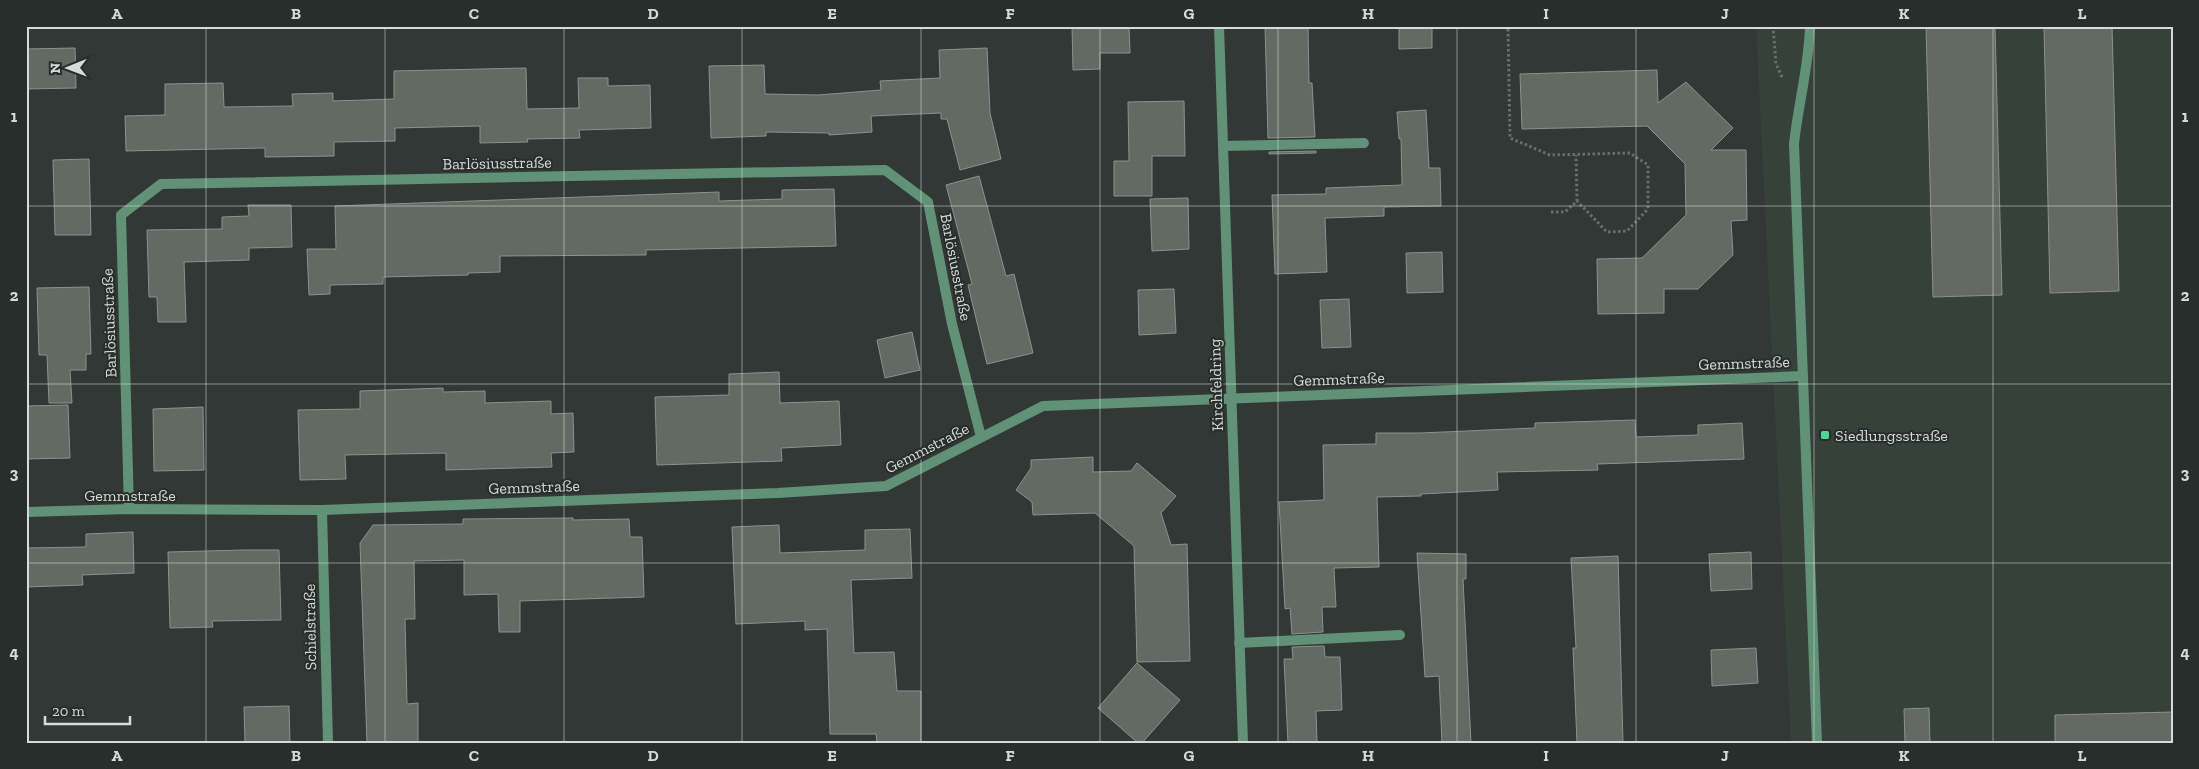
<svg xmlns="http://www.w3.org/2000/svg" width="2199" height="769" viewBox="0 0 2199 769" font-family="'Zilla Slab',serif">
	<rect width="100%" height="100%" fill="#323835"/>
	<polygon fill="#35413a" points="1756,26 2173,26 2173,743 1791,743"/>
	<g fill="#636965" stroke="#8c928e">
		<polygon points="1072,26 1129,26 1130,53 1100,53 1100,69 1073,70"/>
		<polygon points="1265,26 1308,26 1309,83 1312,83 1315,137 1268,138"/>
		<polygon points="1399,26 1432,26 1432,48 1399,49"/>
		<polygon points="1926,26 1995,26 2002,295 1933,297"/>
		<polygon points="2044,26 2112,26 2119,291 2050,293"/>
		<polygon points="75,48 76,88 26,89 26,49"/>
		<polygon points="987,48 990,113 1001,159 960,170 947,119 941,119 941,113 871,116 872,132 829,135 829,133 766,132 766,136 711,138 709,66 764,65 765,94 818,95 881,90 880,81 940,78 939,50"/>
		<polygon points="526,68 527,109 579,108 578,78 608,78 608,86 650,85 651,128 579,130 580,138 527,139 528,142 480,143 480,126 395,128 395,141 334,142 334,156 265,157 265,148 126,151 125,116 165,115 165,84 223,83 224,107 293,106 292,94 333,93 333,101 394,99 394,71"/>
		<polygon points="1657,70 1658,103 1686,82 1733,128 1711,150 1746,150 1747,220 1731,221 1733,255 1698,289 1664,289 1664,313 1598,314 1597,259 1642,258 1686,215 1685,164 1647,126 1522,129 1520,74"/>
		<polygon points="1184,101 1185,156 1152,156 1152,196 1114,196 1114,161 1129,161 1128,102"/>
		<polygon points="1426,110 1429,168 1440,168 1441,206 1384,207 1384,216 1325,218 1327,272 1275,274 1272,195 1326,194 1326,188 1402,185 1401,139 1399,139 1397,112"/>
		<polygon points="1316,151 1316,153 1269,154 1269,152"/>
		<polygon points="89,159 91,235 55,235 53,160"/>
		<polygon points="979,176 1006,276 1014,274 1033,353 987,364 968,285 972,284 946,185"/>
		<polygon points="834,189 836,246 646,250 646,255 500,256 500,272 468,273 468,275 383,277 383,284 330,285 330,294 309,295 307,249 336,249 335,206 719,192 719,201 782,199 782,190"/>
		<polygon points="1188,198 1189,249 1152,251 1150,199"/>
		<polygon points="248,205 291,205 292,247 249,248 249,260 184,262 186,322 158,322 157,297 149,297 147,230 222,229 222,217 249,216"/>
		<polygon points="1442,252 1443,292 1407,293 1406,253"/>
		<polygon points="89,287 91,354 86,354 86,370 70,370 72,403 49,403 47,355 39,355 37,288"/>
		<polygon points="1174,289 1176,333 1139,335 1138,290"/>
		<polygon points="1349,299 1351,347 1322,348 1320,300"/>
		<polygon points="912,332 920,370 885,378 877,340"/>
		<polygon points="779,372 780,403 839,401 841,445 781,448 782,461 657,465 655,397 729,395 729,374"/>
		<polygon points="443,388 443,392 485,391 485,403 551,401 551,414 573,413 574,452 551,453 552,467 446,470 446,453 345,455 346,479 300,480 298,410 360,409 360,391"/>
		<polygon points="68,405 70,458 26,459 26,406"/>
		<polygon points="203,407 204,470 154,471 153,409"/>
		<polygon points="1635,420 1636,437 1698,435 1698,425 1742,423 1744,459 1597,464 1598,470 1497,472 1498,490 1421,494 1421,496 1377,497 1379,567 1334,568 1336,607 1322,607 1323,632 1292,634 1290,608 1285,609 1279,502 1324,500 1323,445 1376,444 1376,433 1420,433 1535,428 1535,423"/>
		<polygon points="1093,457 1093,472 1131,471 1137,463 1176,496 1161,513 1171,545 1187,544 1190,661 1137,662 1134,546 1095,513 1033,515 1032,502 1016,490 1031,468 1031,460"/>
		<polygon points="573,518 573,520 629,519 630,537 642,537 644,597 520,601 520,632 499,632 498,594 464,595 464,560 414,561 415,619 405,619 407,704 418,703 418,743 367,743 360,543 373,525 463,524 463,519"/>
		<polygon points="779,525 780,553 865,550 865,530 910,529 912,578 851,580 854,653 894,652 897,691 921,691 921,743 877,743 876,734 830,734 827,629 805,630 805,621 736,624 732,527"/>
		<polygon points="133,532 134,573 82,575 83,585 26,587 26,548 86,547 86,534"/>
		<polygon points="245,550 279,550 281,620 212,621 213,627 170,628 168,552"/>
		<polygon points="1751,552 1752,589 1711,591 1709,554"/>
		<polygon points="1417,553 1466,554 1466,579 1463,579 1471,743 1442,743 1439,676 1425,677"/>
		<polygon points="1618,556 1623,743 1577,743 1573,648 1576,648 1571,558"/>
		<polygon points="1324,646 1325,657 1340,657 1342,710 1316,711 1317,743 1288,743 1284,659 1293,659 1292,647"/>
		<polygon points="1756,648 1758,683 1712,686 1711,650"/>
		<polygon points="1137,663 1180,700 1142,743 1138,743 1098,708"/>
		<polygon points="289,706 290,743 245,743 244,707"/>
		<polygon points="1929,708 1930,743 1905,743 1904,709"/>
		<polygon points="2173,712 2173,743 2055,743 2055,715"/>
	</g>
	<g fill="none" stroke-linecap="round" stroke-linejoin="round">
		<g stroke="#696e6b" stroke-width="3" stroke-dasharray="2.5 2.5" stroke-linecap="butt">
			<polyline points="1773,26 1776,64 1783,79"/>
			<polyline points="1508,29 1510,138 1550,155 1630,153 1648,165 1648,209 1627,231 1607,232 1577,201"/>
			<polyline points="1551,212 1565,212 1577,201 1576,155"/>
		</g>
		<g stroke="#619277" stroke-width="10">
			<polyline points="1223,146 1364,143"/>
			<polyline points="1239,643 1400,635"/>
		</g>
		<g stroke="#619277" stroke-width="10">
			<polyline points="1219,26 1243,743"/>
			<polyline points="129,509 121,215 161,184 885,170 928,202 952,324 981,437"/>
			<polyline points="322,510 328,743"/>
			<polyline points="26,512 129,509 322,510 778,493 886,486 1043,406 1803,376"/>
		</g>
		<path stroke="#619277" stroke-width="10" d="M1810,26C1809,66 1798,105 1794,144L1817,743"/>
	</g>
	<path fill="none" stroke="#d7dad8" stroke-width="1" stroke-opacity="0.55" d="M206,26V743M385,26V743M564,26V743M742,26V743M921,26V743M1100,26V743M1278,26V743M1457,26V743M1636,26V743M1814,26V743M1993,26V743M26,206H2173M26,384H2173M26,563H2173"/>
	<rect fill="#52d397" stroke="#282e2b" stroke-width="2" x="1820" y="430" width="10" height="10" rx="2.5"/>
	<g text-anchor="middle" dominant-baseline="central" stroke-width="4" stroke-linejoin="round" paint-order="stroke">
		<g font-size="16" fill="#d7dad8" stroke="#282e2b">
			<text transform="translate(497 163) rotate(-1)">Barlösiusstraße</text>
			<text transform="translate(956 267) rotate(79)">Barlösiusstraße</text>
			<text transform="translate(109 323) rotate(-92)">Barlösiusstraße</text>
			<text transform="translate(1744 363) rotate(-2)">Gemmstraße</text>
			<text transform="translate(1339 379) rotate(-2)">Gemmstraße</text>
			<text transform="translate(1216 385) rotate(-92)">Kirchfeldring</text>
			<text transform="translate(927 448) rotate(-27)">Gemmstraße</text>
			<text transform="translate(534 487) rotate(-2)">Gemmstraße</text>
			<text x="130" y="495">Gemmstraße</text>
			<text transform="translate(310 627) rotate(-91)">Schielstraße</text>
		</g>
		<g font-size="16" fill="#d7dad8" stroke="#282e2b" text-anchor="start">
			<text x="1835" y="435">Siedlungsstraße</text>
		</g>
	</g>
	<rect width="2199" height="769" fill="none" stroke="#282e2b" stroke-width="55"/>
	<g transform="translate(68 68) rotate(269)" stroke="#282e2b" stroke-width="4" paint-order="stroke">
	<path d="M0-4L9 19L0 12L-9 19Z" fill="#d7dad8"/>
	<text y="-8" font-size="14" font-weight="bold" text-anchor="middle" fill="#d7dad8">N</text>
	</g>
	<path d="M45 716v8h85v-8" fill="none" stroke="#d7dad8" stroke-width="2.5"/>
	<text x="52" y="716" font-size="15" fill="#d7dad8" stroke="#282e2b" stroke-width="4" paint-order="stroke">20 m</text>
	<rect x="28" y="28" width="2144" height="714" fill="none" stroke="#d7dad8" stroke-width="2"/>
	<g font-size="16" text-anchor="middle" font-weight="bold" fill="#d7dad8">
		<text x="117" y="19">A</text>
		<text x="296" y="19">B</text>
		<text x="474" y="19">C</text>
		<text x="653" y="19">D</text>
		<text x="832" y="19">E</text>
		<text x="1010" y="19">F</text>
		<text x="1189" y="19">G</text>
		<text x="1368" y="19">H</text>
		<text x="1546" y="19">I</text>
		<text x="1725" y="19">J</text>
		<text x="1904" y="19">K</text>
		<text x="2082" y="19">L</text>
		<text x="14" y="122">1</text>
		<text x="2185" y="122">1</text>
		<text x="14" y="301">2</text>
		<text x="2185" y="301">2</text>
		<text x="14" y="479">3</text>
		<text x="2185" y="479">3</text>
		<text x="14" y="658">4</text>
		<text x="2185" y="658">4</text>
		<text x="117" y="761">A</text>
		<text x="296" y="761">B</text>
		<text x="474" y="761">C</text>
		<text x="653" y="761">D</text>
		<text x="832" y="761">E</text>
		<text x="1010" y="761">F</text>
		<text x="1189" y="761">G</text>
		<text x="1368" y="761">H</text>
		<text x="1546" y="761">I</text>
		<text x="1725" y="761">J</text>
		<text x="1904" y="761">K</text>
		<text x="2082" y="761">L</text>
	</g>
</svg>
